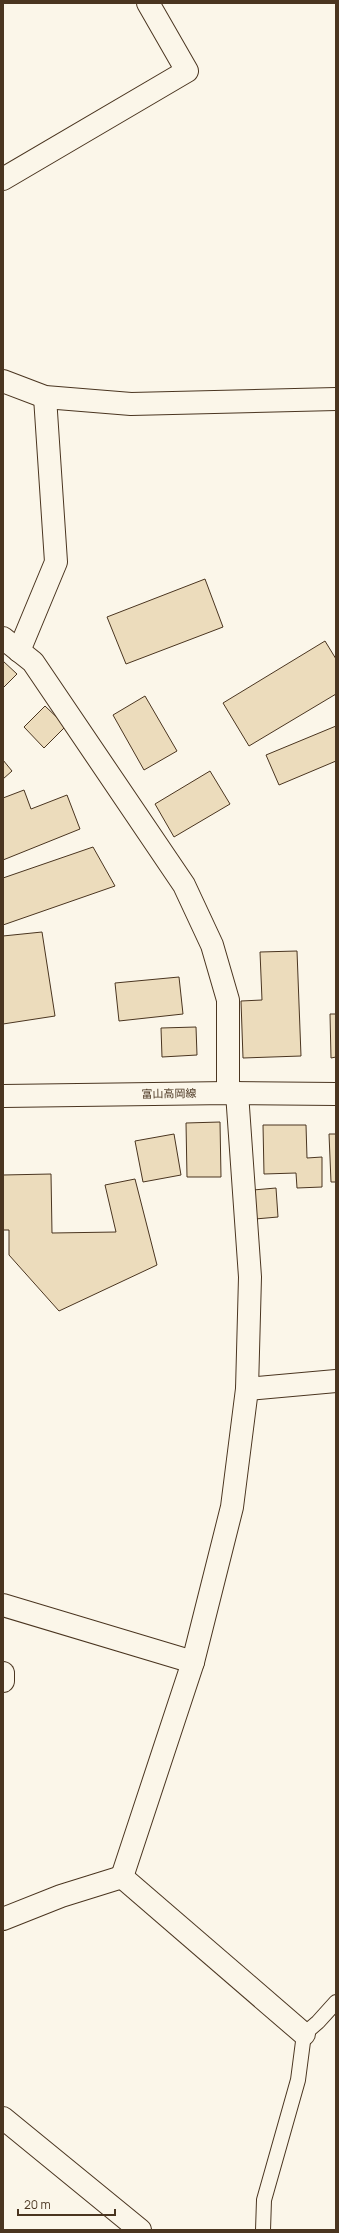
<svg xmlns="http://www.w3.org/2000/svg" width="339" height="2233" viewBox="0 0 339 2233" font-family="Manrope,'Noto Sans JP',sans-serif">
	<rect width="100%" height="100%" fill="#fbf6e9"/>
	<g fill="#ecdcbc" stroke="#4a3520">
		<polygon points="205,579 223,627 126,664 107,617"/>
		<polygon points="325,641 336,659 336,694 249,746 223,703"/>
		<polygon points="3,661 17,674 3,688"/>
		<polygon points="145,696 177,751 144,770 113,715"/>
		<polygon points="45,706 66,726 44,748 24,727"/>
		<polygon points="336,726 336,761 279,785 266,755"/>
		<polygon points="3,760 12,771 3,779"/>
		<polygon points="210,771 230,804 174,837 155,804"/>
		<polygon points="24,790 31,809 67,795 80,829 3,860 3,798"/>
		<polygon points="93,847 115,886 3,925 3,878"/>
		<polygon points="42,932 55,1016 3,1024 3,936"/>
		<polygon points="297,951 301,1056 243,1058 241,1001 262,1000 260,952"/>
		<polygon points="179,977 183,1014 119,1021 115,983"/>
		<polygon points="330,1014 336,1014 336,1057 331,1058"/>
		<polygon points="196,1027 197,1055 162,1057 161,1028"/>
		<polygon points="220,1122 221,1177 187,1177 186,1123"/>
		<polygon points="263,1125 306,1125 307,1158 322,1157 322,1187 297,1188 296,1173 264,1174"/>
		<polygon points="174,1134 181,1175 143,1182 135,1141"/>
		<polygon points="329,1134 336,1134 336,1182 331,1182"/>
		<polygon points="51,1174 52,1233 116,1232 105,1185 135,1179 157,1265 59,1311 9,1255 9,1230 3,1230 3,1175"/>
		<polygon points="276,1188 278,1217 255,1219 253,1190"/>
	</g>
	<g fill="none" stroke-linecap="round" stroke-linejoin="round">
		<g stroke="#4a3520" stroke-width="16">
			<polyline id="service" points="263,2230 264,2200 298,2080 304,2034 318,2022 336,2002"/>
		</g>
		<g stroke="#4a3520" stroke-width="24">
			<g id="minor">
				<polyline points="3,179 187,71 148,3"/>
				<polyline points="3,381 45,397 131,404 336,399"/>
				<polyline points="3,638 33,662 184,885 212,945 228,1000 228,1093"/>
				<polyline points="19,651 56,562 45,397"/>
				<polyline points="247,1389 336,1381"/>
				<polyline points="3,1605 193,1662"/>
				<polyline points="3,1673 3,1681"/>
				<polyline points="122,1877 193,1662 232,1507 247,1389 250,1277 237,1093"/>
				<polyline points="122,1877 304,2034"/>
				<polyline points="3,1919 61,1896 122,1877"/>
				<polyline points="3,2118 140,2230"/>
			</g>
		</g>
		<g stroke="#4a3520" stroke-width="24">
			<polyline id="primary" points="3,1096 228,1093 336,1094"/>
		</g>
		<use href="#service" stroke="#fbf6e9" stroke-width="14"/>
		<use href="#minor" stroke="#fbf6e9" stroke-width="22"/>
		<use href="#primary" stroke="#fbf6e9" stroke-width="22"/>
	</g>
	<g text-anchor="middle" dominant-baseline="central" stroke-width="3" stroke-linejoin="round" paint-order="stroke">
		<g font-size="11" fill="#4a3520" stroke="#fbf6e9">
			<text transform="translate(169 1093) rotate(-1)">富山高岡線</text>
		</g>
	</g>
	<rect width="339" height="2233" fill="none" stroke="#4a3520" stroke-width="8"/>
	<path d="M18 2209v6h97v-6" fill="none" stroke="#4a3520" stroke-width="2"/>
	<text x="24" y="2209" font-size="12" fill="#4a3520" stroke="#fbf6e9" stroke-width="3" paint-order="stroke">20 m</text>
</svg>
